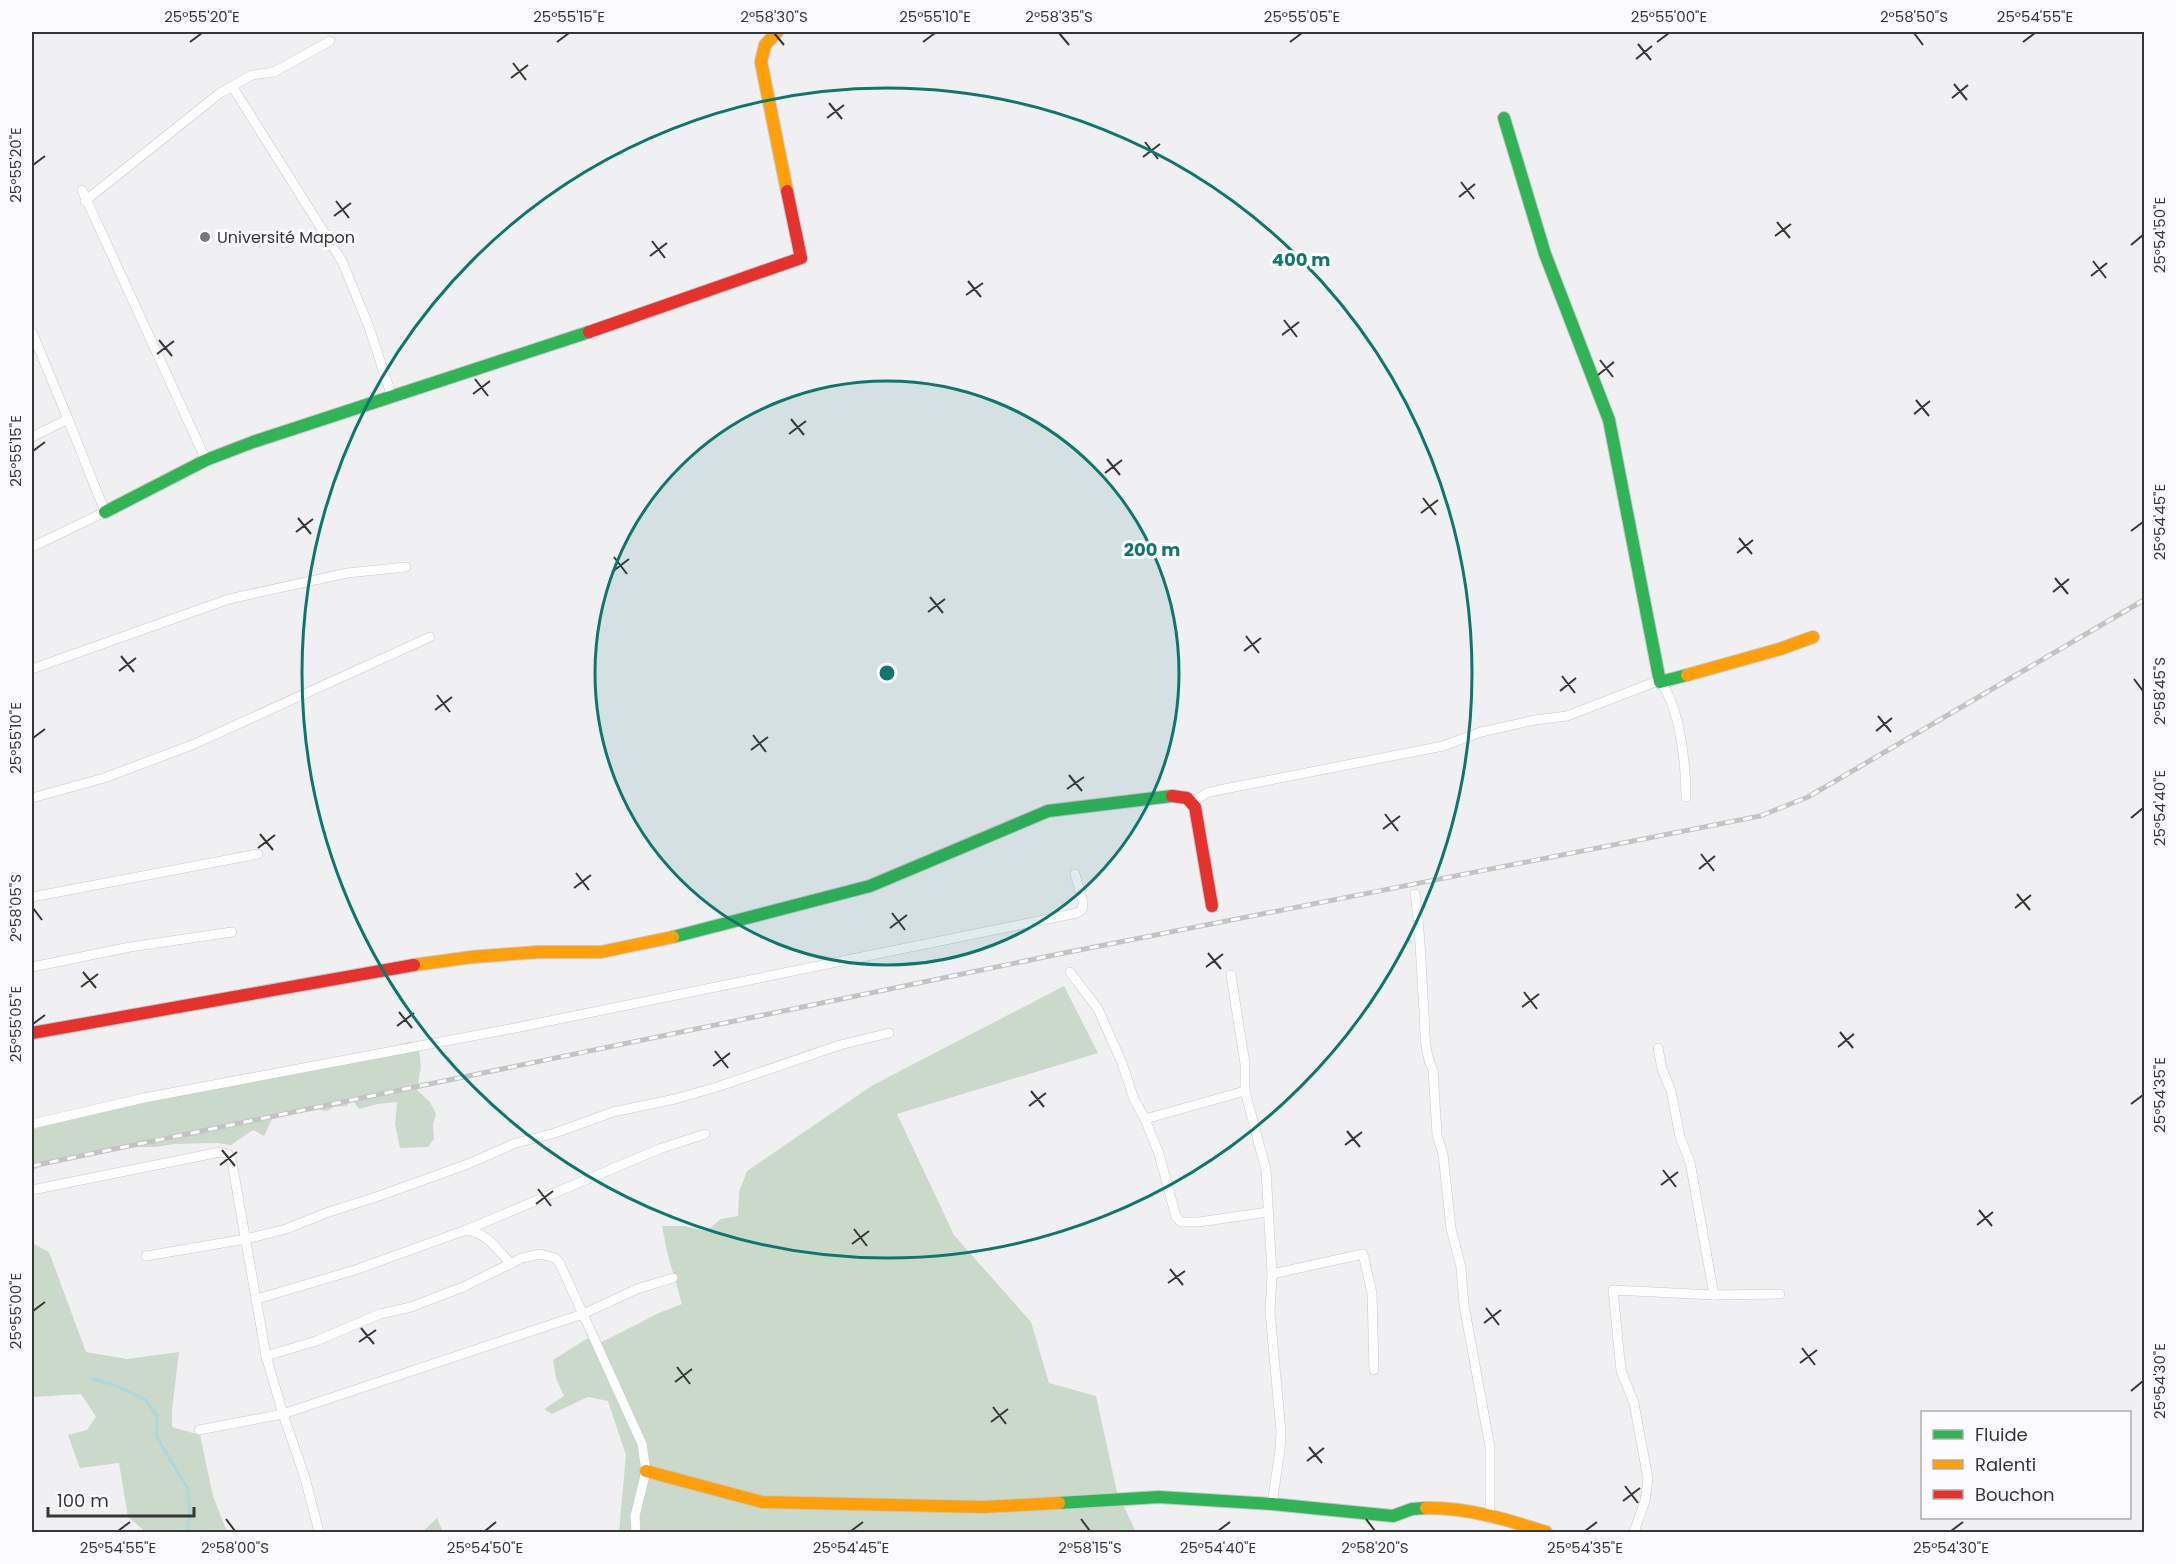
<svg xmlns="http://www.w3.org/2000/svg" width="2176" height="1564" viewBox="0 0 2176 1564" font-family="Poppins,sans-serif">
	<rect width="100%" height="100%" fill="#f0f0f2"/>
	<g fill="#cbd9ca">
		<polygon points="1064,986 1098,1053 897,1114 954,1235 1031,1322 1049,1383 1096,1396 1117,1492 1136,1532 619,1532 626,1455 608,1401 588,1397 552,1414 544,1409 564,1396 556,1378 553,1360 588,1338 600,1343 659,1313 682,1304 667,1252 662,1226 685,1226 706,1231 721,1219 738,1216 739,1192 747,1171 873,1085"/>
		<polygon points="409,1042 418,1042 421,1066 417,1090 430,1102 436,1114 433,1125 434,1139 428,1147 400,1148 395,1124 397,1102 378,1104 359,1109 351,1098 347,1106 334,1107 327,1111 311,1108 272,1119 264,1136 253,1130 231,1145 217,1143 174,1144 156,1147 120,1147 87,1157 67,1157 32,1170 32,1130 50,1123 365,1052 388,1048"/>
		<polygon points="32,1243 49,1252 86,1352 127,1359 179,1352 172,1410 172,1427 200,1435 213,1496 227,1532 146,1532 128,1517 119,1463 80,1468 68,1435 87,1430 96,1417 81,1394 32,1397"/>
		<polygon points="437,1518 443,1532 422,1532"/>
	</g>
	<g fill="none" stroke-linecap="round" stroke-linejoin="round">
		<polyline stroke="#aed8df" stroke-width="3" points="93,1379 112,1384 145,1399 157,1416 156,1436 188,1489 190,1511 187,1532"/>
		<g stroke="#c8c8ca" stroke-width="10">
			<g id="street">
				<polyline points="232,86 342,261 369,327 392,397"/>
				<polyline points="82,190 206,460"/>
				<polyline points="85,201 220,93 252,75 274,72 330,41"/>
				<polyline points="32,332 68,419"/>
				<polyline points="32,437 68,419 105,512 32,547"/>
				<polyline points="32,669 229,599 347,573 406,567"/>
				<polyline points="32,798 104,778 192,745 430,637"/>
				<path d="M1192,802L1207,793L1219,790L1443,746L1481,732L1535,720L1567,716L1655,682H1660C1680,705 1686,767 1686,797"/>
				<path d="M1415,894C1421,933 1421,972 1424,1011C1425,1031 1424,1052 1433,1070L1437,1135L1443,1154L1451,1229L1461,1267L1464,1305L1490,1447V1517"/>
				<polyline points="32,897 258,854"/>
				<polyline points="32,967 130,947 232,932"/>
				<polyline points="1070,972 1098,1009 1122,1063 1134,1099 1145,1119 1159,1154 1176,1217 1181,1222 1199,1222 1268,1212"/>
				<polyline points="1231,975 1245,1064 1245,1091 1266,1170 1272,1274 1270,1312 1281,1432 1280,1450 1272,1504"/>
				<polyline points="1658,1048 1662,1069 1671,1091 1680,1137 1690,1162 1714,1295"/>
				<polyline points="1145,1119 1245,1091"/>
				<polyline points="32,1124 144,1098 515,1028 1077,913 1082,910 1083,902 1075,874"/>
				<polyline points="32,1190 220,1152 228,1154 232,1162 266,1356 283,1414 305,1478 319,1532"/>
				<polyline points="466,1230 662,1148 705,1134"/>
				<polyline points="146,1256 246,1239 286,1229 326,1213 379,1196 468,1164 516,1143 555,1133 613,1112 675,1099 717,1087 840,1045 889,1033"/>
				<polyline points="1272,1274 1363,1254 1372,1293 1374,1370"/>
				<path d="M257,1299L355,1270L466,1230C487,1233 496,1248 510,1263"/>
				<polyline points="266,1356 316,1341 380,1314 411,1307 463,1287 522,1258 540,1254 555,1258 559,1262 583,1314 637,1289 673,1278"/>
				<polyline points="199,1430 283,1414 583,1314 642,1444 646,1471 635,1516 636,1532"/>
				<polyline points="1634,1532 1645,1501 1648,1479 1634,1403 1621,1371 1613,1290 1714,1295 1780,1294"/>
			</g>
		</g>
		<g stroke="#c8c8ca" stroke-width="14">
			<g id="fast">
				<polyline points="1504,118 1545,254 1609,420 1660,682 1687,675"/>
				<polyline points="105,512 206,460 253,442 589,332"/>
				<polyline points="673,937 870,886 1048,811 1172,796"/>
				<polyline points="1059,1503 1159,1497 1272,1504 1393,1516 1412,1509 1426,1508"/>
			</g>
		</g>
		<g stroke="#c8c8ca" stroke-width="14">
			<g id="slow">
				<polyline points="777,32 765,45 761,62 787,191"/>
				<polyline points="1687,675 1780,649 1813,637"/>
				<polyline points="414,965 472,957 538,952 601,952 673,937"/>
				<polyline points="646,1471 762,1502 983,1507 1059,1503"/>
				<path d="M1426,1508C1467,1507 1508,1520 1546,1532"/>
			</g>
		</g>
		<g stroke="#c8c8ca" stroke-width="14">
			<g id="jam">
				<polyline points="589,332 801,258 787,191"/>
				<polyline points="1172,796 1187,798 1195,807 1212,906"/>
				<polyline points="32,1033 414,965"/>
			</g>
		</g>
		<use href="#street" stroke="#fdfdfd" stroke-width="9"/>
		<use href="#fast" stroke="#30b455" stroke-width="12"/>
		<use href="#slow" stroke="#ff9f0a" stroke-width="12"/>
		<use href="#jam" stroke="#e5322d" stroke-width="12"/>
		<g stroke="#c3c3c3" stroke-width="5">
			<polyline id="rail" points="32,1166 1064,953 1760,816 1808,797 2144,600"/>
		</g>
		<use href="#rail" stroke="#fcfcff" stroke-width="3" stroke-dasharray="9" stroke-linecap="butt"/>
	</g>
	<path fill="none" stroke="#363637" stroke-width="2" d="M774,33L784,45M1059,33L1069,45M1914,33L1923,45M190,42L202,33M557,42L569,33M923,42L935,33M1290,42L1302,33M1657,42L1669,33M2023,42L2035,33M1638,44L1651,60M1636,59L1652,46M513,63L526,80M511,78L528,65M1954,84L1967,100M1952,98L1968,85M829,103L842,119M827,118L844,105M1145,142L1158,159M1143,157L1160,144M33,165L45,156M1461,182L1474,199M1459,197L1475,184M336,201L349,218M334,216L351,203M1777,222L1790,238M1775,236L1791,224M652,241L665,258M2131,245L2143,235M650,256L667,243M2093,261L2106,278M2091,276L2107,263M968,281L981,297M966,295L983,283M1284,320L1297,337M1282,335L1299,322M159,340L172,356M157,354L174,341M1600,360L1613,377M1598,375L1614,362M475,379L488,396M473,394L490,381M1916,400L1929,416M1914,414L1930,401M791,419L804,435M789,434L806,421M33,451L45,442M1107,459L1120,475M1105,473L1122,460M1423,498L1436,515M1421,513L1438,500M298,518L311,534M2131,531L2143,522M296,532L313,519M1739,538L1752,554M1737,553L1753,540M614,557L627,574M612,572L629,559M2055,578L2068,594M2053,592L2069,579M930,597L943,613M928,612L945,599M1246,636L1259,653M1244,651L1261,638M121,656L134,672M119,671L136,658M1562,676L1575,693M2134,679L2143,691M1560,691L1576,678M437,695L450,712M435,710L452,697M1878,716L1891,732M1876,731L1892,718M753,735L766,752M33,738L45,729M751,750L768,737M1069,775L1082,791M1067,789L1084,777M1385,814L1398,831M2131,818L2143,808M1383,829L1400,816M260,834L273,850M258,848L275,835M1701,854L1714,871M1699,869L1715,856M576,873L589,890M574,888L591,875M2017,894L2030,910M33,908L42,920M2015,908L2031,895M892,913L905,930M890,928L907,915M1208,953L1221,969M1206,967L1223,954M83,972L96,988M81,987L98,974M1524,992L1537,1009M1522,1007L1539,994M399,1012L412,1028M33,1024L45,1015M397,1026L414,1013M1840,1032L1853,1048M1838,1047L1854,1034M715,1051L728,1068M713,1066L730,1053M1031,1091L1044,1107M2131,1104L2143,1095M1029,1106L1046,1093M1347,1131L1360,1147M1345,1145L1362,1132M222,1150L235,1166M220,1165L237,1152M1663,1170L1676,1187M1661,1185L1678,1172M538,1189L551,1206M536,1204L553,1191M1979,1210L1992,1226M1977,1225L1993,1212M854,1229L867,1246M852,1244L869,1231M1170,1269L1183,1285M1168,1283L1185,1271M1486,1308L1499,1325M33,1311L45,1302M1484,1323L1501,1310M361,1328L374,1344M359,1342L376,1330M1802,1348L1815,1365M1800,1363L1817,1350M677,1367L690,1384M675,1382L692,1369M2131,1391L2143,1381M993,1407L1006,1424M991,1422L1008,1409M1309,1447L1322,1463M1307,1461L1324,1448M1625,1486L1638,1503M1623,1501L1640,1488M226,1519L235,1531M1081,1519L1090,1531M1366,1519L1375,1531M118,1531L130,1522M485,1531L496,1522M851,1531L863,1522M1218,1531L1230,1522M1585,1531L1597,1522M1951,1531L1963,1522"/>
	<circle cx="887" cy="673" r="292" fill="#0f766e" fill-opacity=".12"/>
	<g fill="none" stroke="#0f766e" stroke-width="3">
		<circle cx="887" cy="673" r="292"/>
		<circle cx="887" cy="673" r="585"/>
	</g>
	<circle fill="#777778" stroke="#fcfcff" stroke-width="2" cx="205" cy="237" r="6"/>
	<g text-anchor="middle" dominant-baseline="central" stroke-width="6" stroke-linejoin="round" paint-order="stroke">
		<g font-size="16" fill="#363637" stroke="#fcfcff" text-anchor="start">
			<text x="217" y="237">Université Mapon</text>
		</g>
	</g>
	<circle cx="887" cy="673" r="9" fill="#0f766e" stroke="#fcfcff" stroke-width="3"/>
	<g font-size="18" text-anchor="middle" font-weight="bold" fill="#0f766e" stroke="#fcfcff" stroke-width="6" stroke-linejoin="round" paint-order="stroke">
		<text x="1301" y="266">400 m</text>
		<text x="1152" y="556">200 m</text>
	</g>
	<rect width="2176" height="1564" fill="none" stroke="#fcfcff" stroke-width="66"/>
	<rect x="1921" y="1411" width="210" height="108" fill="#fcfcff" stroke="#adadaf" stroke-width="1.5"/>
	<rect x="1933" y="1430" width="30" height="9" fill="#30b455" stroke="#adadaf" stroke-width="1.5"/>
	<text x="1975" y="1441" font-size="18" fill="#363637">Fluide</text>
	<rect x="1933" y="1460" width="30" height="9" fill="#ff9f0a" stroke="#adadaf" stroke-width="1.5"/>
	<text x="1975" y="1471" font-size="18" fill="#363637">Ralenti</text>
	<rect x="1933" y="1490" width="30" height="9" fill="#e5322d" stroke="#adadaf" stroke-width="1.5"/>
	<text x="1975" y="1501" font-size="18" fill="#363637">Bouchon</text>
	<path d="M48 1507v9h146v-9" fill="none" stroke="#363637" stroke-width="3"/>
	<text x="57" y="1507" font-size="18" fill="#363637" stroke="#fcfcff" stroke-width="4.5" paint-order="stroke">100 m</text>
	<rect x="33" y="33" width="2110" height="1498" fill="none" stroke="#363637" stroke-width="2"/>
	<g font-size="15" text-anchor="middle" fill="#363637">
		<text x="202" y="22">25°55'20"E</text>
		<text x="569" y="22">25°55'15"E</text>
		<text x="774" y="22">2°58'30"S</text>
		<text x="935" y="22">25°55'10"E</text>
		<text x="1059" y="22">2°58'35"S</text>
		<text x="1302" y="22">25°55'05"E</text>
		<text x="1669" y="22">25°55'00"E</text>
		<text x="1914" y="22">2°58'50"S</text>
		<text x="2035" y="22">25°54'55"E</text>
		<text transform="translate(16 165) rotate(-90)" y="5">25°55'20"E</text>
		<text transform="translate(2160 235) rotate(-90)" y="5">25°54'50"E</text>
		<text transform="translate(16 451) rotate(-90)" y="5">25°55'15"E</text>
		<text transform="translate(2160 522) rotate(-90)" y="5">25°54'45"E</text>
		<text transform="translate(2160 691) rotate(-90)" y="5">2°58'45"S</text>
		<text transform="translate(16 738) rotate(-90)" y="5">25°55'10"E</text>
		<text transform="translate(2160 808) rotate(-90)" y="5">25°54'40"E</text>
		<text transform="translate(16 908) rotate(-90)" y="5">2°58'05"S</text>
		<text transform="translate(16 1024) rotate(-90)" y="5">25°55'05"E</text>
		<text transform="translate(2160 1095) rotate(-90)" y="5">25°54'35"E</text>
		<text transform="translate(16 1311) rotate(-90)" y="5">25°55'00"E</text>
		<text transform="translate(2160 1381) rotate(-90)" y="5">25°54'30"E</text>
		<text x="118" y="1553">25°54'55"E</text>
		<text x="235" y="1553">2°58'00"S</text>
		<text x="485" y="1553">25°54'50"E</text>
		<text x="851" y="1553">25°54'45"E</text>
		<text x="1090" y="1553">2°58'15"S</text>
		<text x="1218" y="1553">25°54'40"E</text>
		<text x="1375" y="1553">2°58'20"S</text>
		<text x="1585" y="1553">25°54'35"E</text>
		<text x="1951" y="1553">25°54'30"E</text>
	</g>
</svg>
